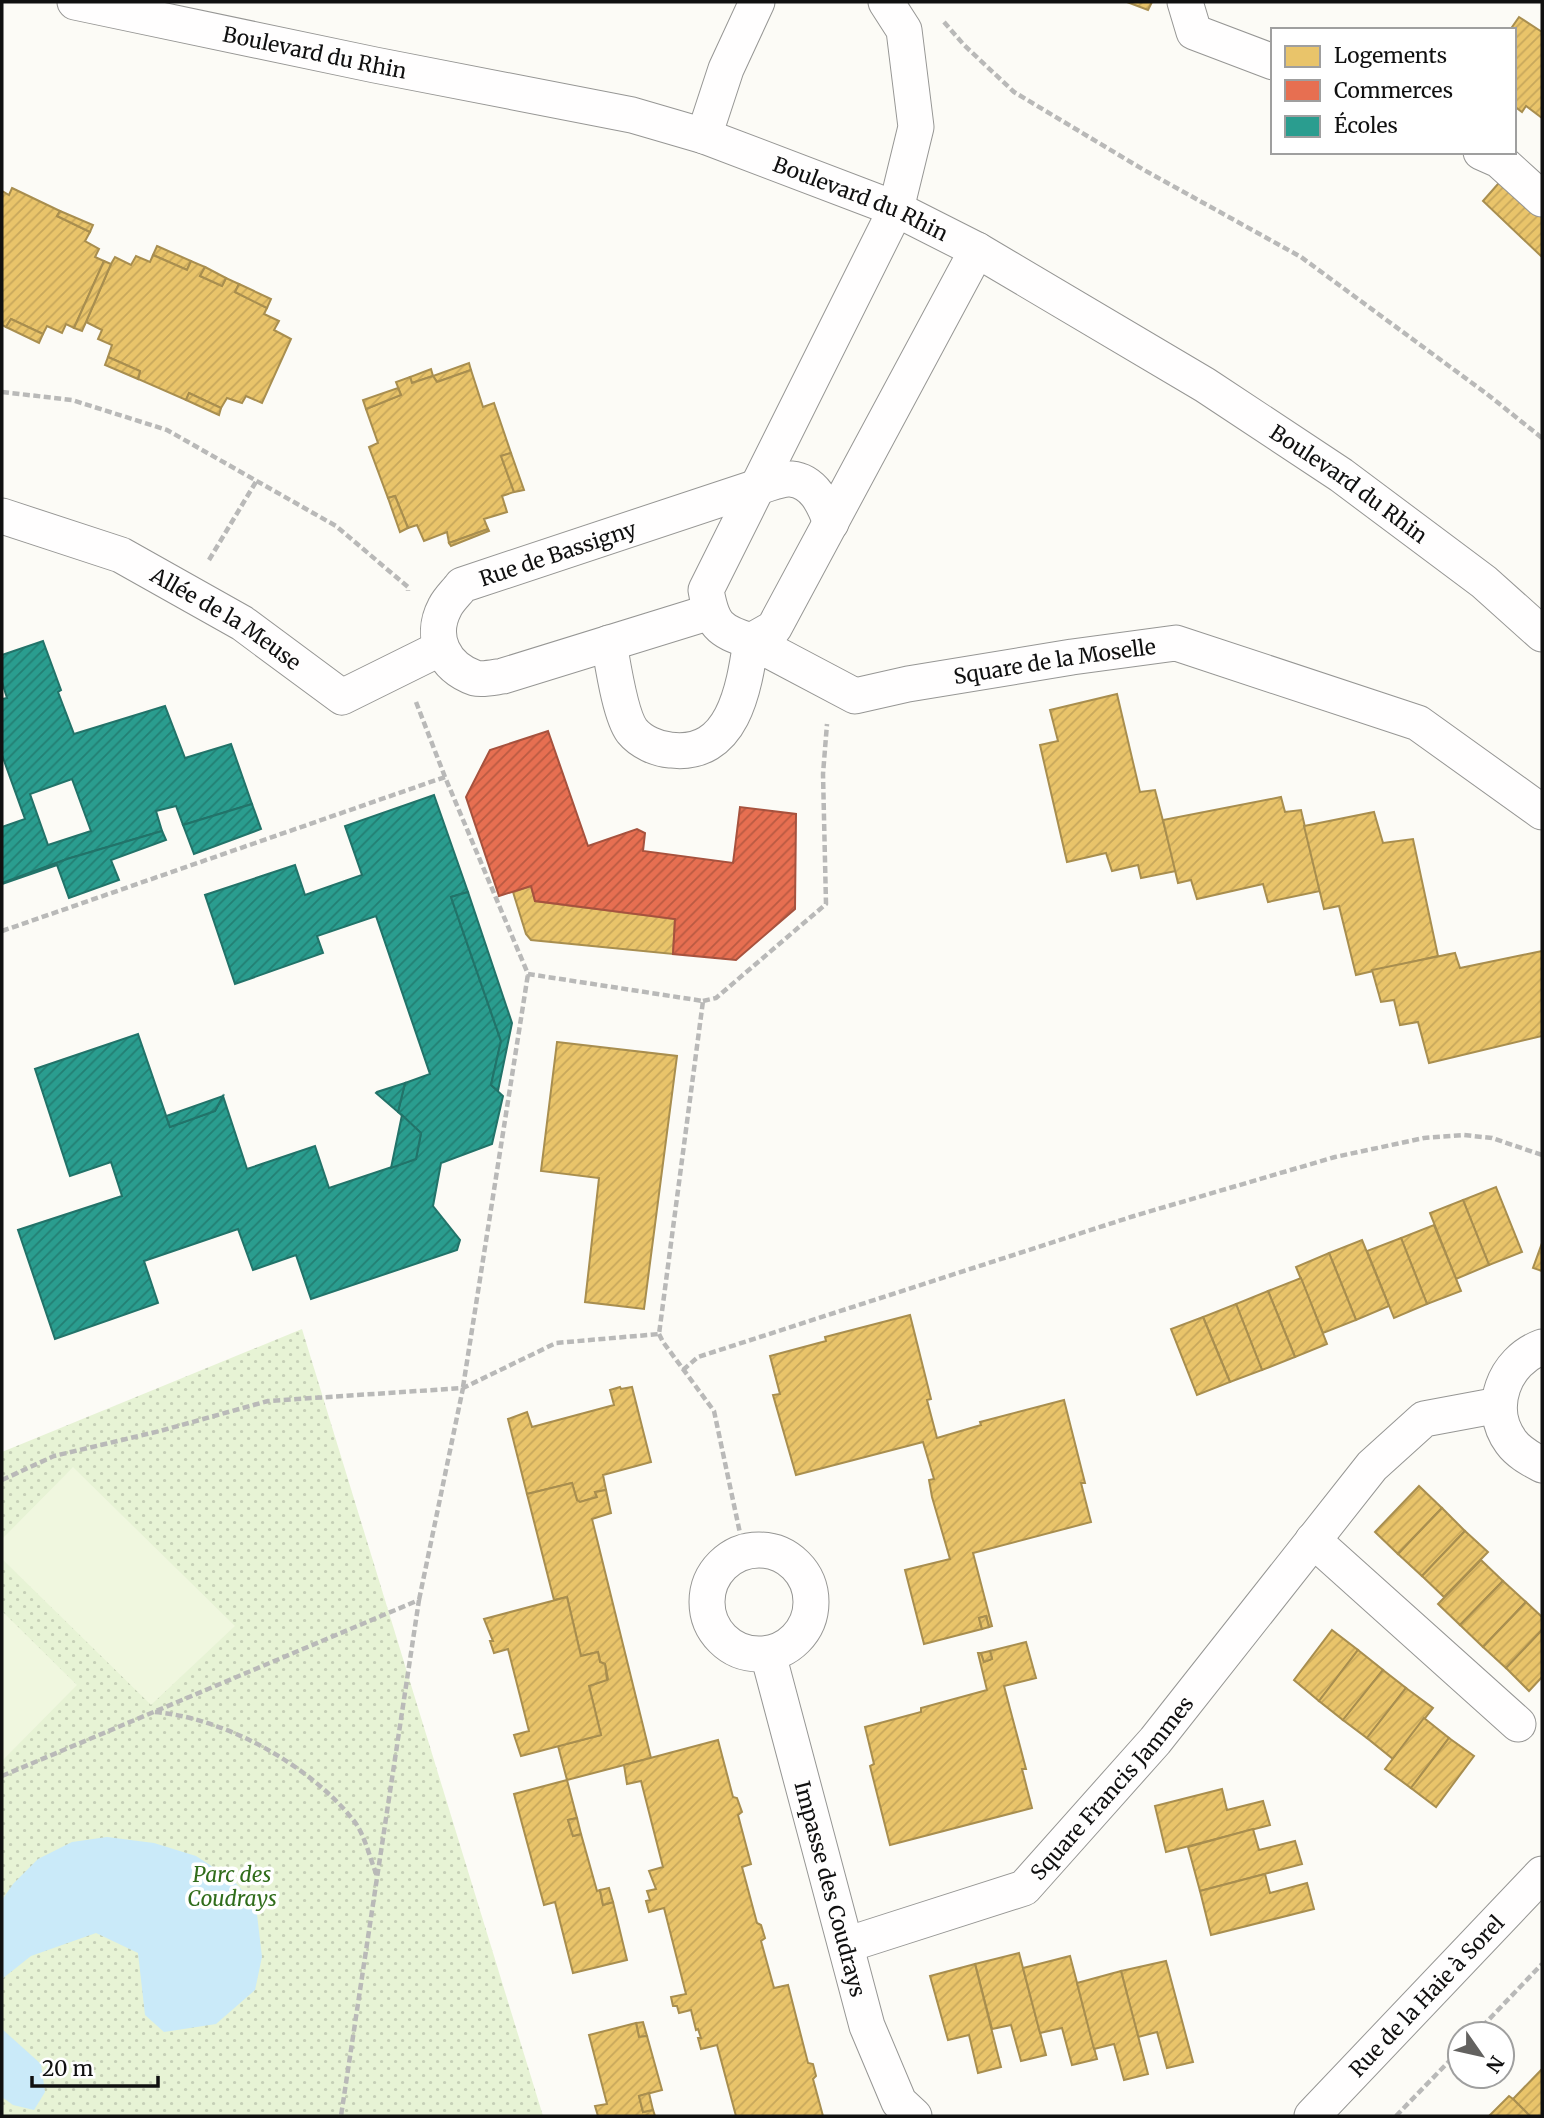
<svg xmlns="http://www.w3.org/2000/svg" width="1544" height="2118" viewBox="0 0 1544 2118" font-family="Merriweather,serif">
	<defs>
		<pattern id="park-dots" width="8" height="8" patternUnits="userSpaceOnUse" patternTransform="scale(1.75)"><rect width="8" height="8" fill="#e7f3d5"/><path d="M2 2h.1M6 6h.1" fill="none" stroke="#c5cfb6" stroke-width="1.8" stroke-linecap="round"/></pattern>
		<pattern id="homes-hatch" width="6" height="6" patternUnits="userSpaceOnUse" patternTransform="scale(1.75)"><rect width="6" height="6" fill="#e9c46a"/><path d="M-1 1l2-2M0 6l6-6M5 7l2-2" fill="none" stroke="#c7a75b"/></pattern>
		<pattern id="shops-hatch" width="6" height="6" patternUnits="userSpaceOnUse" patternTransform="scale(1.75)"><rect width="6" height="6" fill="#e76f51"/><path d="M-1 1l2-2M0 6l6-6M5 7l2-2" fill="none" stroke="#ba5a42"/></pattern>
		<pattern id="schools-hatch" width="6" height="6" patternUnits="userSpaceOnUse" patternTransform="scale(1.75)"><rect width="6" height="6" fill="#2a9d8f"/><path d="M-1 1l2-2M0 6l6-6M5 7l2-2" fill="none" stroke="#237f73"/></pattern>
	</defs>
	<rect width="100%" height="100%" fill="#fcfbf6"/>
	<polygon fill="url(#park-dots)" points="302,1329 543,2116 2,2116 2,1452"/>
	<g fill="#f0f7df">
		<polygon points="73,1467 235,1626 151,1705 2,1559 2,1539"/>
		<polygon points="2,1611 77,1685 2,1761"/>
	</g>
	<g fill="#caeaf9">
		<polygon points="107,1837 154,1843 196,1856 233,1880 256,1906 262,1957 255,1990 216,2024 164,2032 145,2015 138,1953 96,1933 31,1956 2,1979 2,1900 13,1884 38,1859 72,1842"/>
		<polygon points="2,2029 41,2064 45,2092 34,2110 13,2105 2,2097"/>
	</g>
	<g fill="url(#homes-hatch)" stroke="#a88e4f" stroke-width="2">
		<polygon points="1127,2 1152,2 1148,10"/>
		<polygon points="1519,17 1542,32 1542,118 1526,106 1522,112 1514,106 1514,30 1510,30"/>
		<polygon points="1505,176 1542,211 1542,257 1483,201"/>
		<polygon points="12,188 60,211 57,216 90,232 85,241 99,249 95,257 104,261 74,328 66,324 62,333 47,326 43,334 11,319 6,327 2,325 2,191 9,195"/>
		<polygon points="60,211 93,225 90,232 57,216"/>
		<polygon points="157,246 191,261 187,270 153,255"/>
		<polygon points="153,255 187,270 191,261 205,267 200,276 222,286 226,278 239,284 235,292 267,308 264,314 279,321 274,330 291,339 262,403 246,396 242,403 227,398 221,408 189,393 186,400 138,379 140,371 108,357 112,345 98,339 102,330 86,322 111,264 115,257 131,265 136,256 150,262"/>
		<polygon points="104,261 111,264 86,322 82,331 74,328"/>
		<polygon points="205,267 226,278 222,286 200,276"/>
		<polygon points="239,284 271,299 267,308 235,292"/>
		<polygon points="11,319 43,334 39,343 6,327"/>
		<polygon points="108,357 140,371 138,379 105,365"/>
		<polygon points="469,363 471,370 437,382 433,376"/>
		<polygon points="431,369 433,376 412,383 410,377"/>
		<polygon points="471,370 483,407 494,403 511,453 501,456 514,492 502,496 507,512 484,519 488,529 449,543 447,532 424,541 417,525 408,528 395,496 388,498 369,447 378,443 366,409 401,395 396,382 410,377 412,383 433,376 437,382"/>
		<polygon points="398,388 401,395 366,409 363,400"/>
		<polygon points="189,393 221,408 219,415 186,400"/>
		<polygon points="511,453 524,490 514,492 501,456"/>
		<polygon points="395,496 408,528 400,532 388,498"/>
		<polygon points="488,529 489,531 451,546 449,543"/>
		<polygon points="1117,694 1140,792 1155,790 1176,871 1141,878 1138,865 1112,871 1106,853 1067,862 1040,745 1058,741 1050,710"/>
		<polygon points="1281,797 1285,812 1301,810 1320,891 1268,902 1263,884 1197,899 1191,880 1178,883 1163,820"/>
		<polygon points="1374,812 1383,843 1413,839 1438,956 1356,975 1339,906 1324,909 1304,826"/>
		<polygon points="531,886 535,901 675,919 673,954 531,940 526,934 513,892"/>
		<polygon points="1542,951 1542,1036 1429,1063 1418,1022 1400,1025 1394,1000 1381,1002 1372,970 1455,953 1460,968"/>
		<polygon points="557,1042 677,1056 644,1309 585,1302 599,1178 541,1171"/>
		<polygon points="1496,1187 1522,1252 1489,1265 1463,1200"/>
		<polygon points="1463,1200 1489,1265 1456,1279 1430,1213"/>
		<polygon points="1434,1225 1461,1291 1427,1304 1401,1238"/>
		<polygon points="1401,1238 1427,1304 1394,1318 1367,1251"/>
		<polygon points="1362,1240 1389,1306 1356,1320 1329,1253"/>
		<polygon points="1542,1243 1542,1271 1533,1268"/>
		<polygon points="1329,1253 1356,1320 1323,1333 1296,1267"/>
		<polygon points="1301,1278 1327,1344 1295,1357 1268,1291"/>
		<polygon points="1268,1291 1295,1357 1262,1370 1236,1304"/>
		<polygon points="1236,1304 1262,1370 1230,1382 1203,1317"/>
		<polygon points="910,1315 931,1399 927,1400 937,1438 981,1425 980,1422 1064,1400 1085,1483 1081,1483 1091,1522 973,1553 992,1626 989,1627 986,1616 979,1618 982,1629 924,1644 905,1570 950,1559 932,1497 929,1480 934,1479 923,1442 796,1475 773,1395 780,1394 770,1356 826,1341 825,1337"/>
		<polygon points="1203,1317 1230,1382 1197,1395 1171,1329"/>
		<polygon points="620,1387 621,1389 632,1387 651,1462 603,1475 606,1490 595,1492 597,1497 580,1502 577,1500 572,1483 527,1494 508,1419 527,1412 532,1427 614,1405 610,1390"/>
		<polygon points="572,1483 577,1500 580,1502 597,1497 595,1492 606,1490 611,1513 592,1519 651,1758 567,1780 558,1746 601,1735 589,1686 608,1679 605,1664 600,1662 598,1652 581,1656 567,1597 554,1600 527,1494"/>
		<polygon points="1419,1486 1442,1508 1398,1554 1375,1532"/>
		<polygon points="1442,1508 1465,1531 1422,1576 1398,1554"/>
		<polygon points="1465,1531 1488,1552 1444,1597 1422,1576"/>
		<polygon points="1481,1560 1503,1581 1460,1625 1438,1604"/>
		<polygon points="1503,1581 1526,1602 1483,1647 1460,1625"/>
		<polygon points="567,1597 581,1656 598,1652 600,1662 605,1664 607,1680 589,1686 601,1735 521,1756 514,1735 529,1731 508,1649 494,1653 490,1641 493,1641 484,1619"/>
		<polygon points="1526,1602 1542,1617 1542,1630 1506,1668 1483,1647"/>
		<polygon points="986,1616 989,1627 982,1629 979,1618"/>
		<polygon points="1332,1630 1358,1650 1319,1701 1294,1680"/>
		<polygon points="1542,1630 1542,1677 1529,1691 1506,1668"/>
		<polygon points="1026,1642 1036,1678 1004,1686 1026,1769 1022,1769 1032,1808 890,1845 870,1766 874,1764 865,1727 921,1712 921,1708 987,1690 978,1653 981,1653 984,1662 992,1659 990,1651"/>
		<polygon points="1358,1650 1383,1670 1343,1720 1319,1701"/>
		<polygon points="990,1651 992,1659 984,1662 981,1653"/>
		<polygon points="1383,1670 1406,1688 1367,1738 1343,1720"/>
		<polygon points="1406,1688 1433,1708 1393,1759 1367,1738"/>
		<polygon points="1424,1718 1449,1738 1411,1788 1385,1769"/>
		<polygon points="1449,1738 1474,1756 1436,1807 1411,1788"/>
		<polygon points="718,1740 733,1797 737,1798 742,1812 738,1815 751,1864 742,1867 757,1923 761,1925 765,1938 761,1941 774,1988 788,1985 808,2063 813,2064 816,2076 813,2079 823,2116 736,2116 717,2045 701,2049 698,2038 701,2038 698,2029 696,2030 691,2010 679,2013 677,2006 673,2006 671,1997 686,1994 664,1908 649,1912 646,1901 650,1900 647,1891 656,1889 649,1871 663,1867 641,1781 627,1784 624,1765"/>
		<polygon points="567,1780 577,1818 568,1820 573,1836 581,1834 597,1891 600,1890 603,1905 613,1902 627,1960 573,1973 555,1902 544,1905 514,1794"/>
		<polygon points="1222,1789 1227,1810 1263,1801 1270,1825 1166,1852 1155,1806"/>
		<polygon points="577,1818 581,1834 573,1836 568,1820"/>
		<polygon points="1253,1829 1259,1850 1295,1841 1302,1864 1200,1891 1188,1847"/>
		<polygon points="1265,1874 1270,1893 1307,1883 1314,1909 1211,1935 1200,1891"/>
		<polygon points="609,1888 613,1902 603,1905 600,1890"/>
		<polygon points="1019,1953 1046,2055 1021,2061 1011,2025 992,2029 975,1964"/>
		<polygon points="1070,1956 1097,2059 1072,2065 1062,2028 1040,2033 1023,1968"/>
		<polygon points="1166,1961 1193,2062 1167,2068 1157,2032 1138,2037 1121,1971"/>
		<polygon points="975,1964 1001,2067 978,2073 969,2035 948,2040 930,1976"/>
		<polygon points="1121,1971 1148,2074 1124,2080 1114,2044 1094,2049 1077,1983"/>
		<polygon points="643,2022 647,2036 639,2037 636,2023"/>
		<polygon points="636,2023 639,2037 647,2036 662,2090 639,2096 643,2112 653,2110 655,2116 598,2116 595,2106 607,2104 589,2035"/>
		<polygon points="1542,2069 1542,2116 1530,2116 1513,2099"/>
		<polygon points="649,2093 653,2110 643,2112 639,2096"/>
		<polygon points="1509,2096 1513,2099 1530,2116 1489,2116"/>
	</g>
	<polygon fill="url(#shops-hatch)" stroke="#a6523e" stroke-width="2" points="548,731 588,846 637,829 645,833 643,851 733,863 740,807 796,814 795,909 736,960 673,954 675,919 535,901 531,886 499,896 466,797 490,750"/>
	<g fill="url(#schools-hatch)" stroke="#227369" stroke-width="2" fill-rule="evenodd">
		<path d="M43,641L61,690L58,692L74,734L165,706L185,758L231,744L252,804L183,825L176,806L156,811L162,831L67,859L2,883V827L25,819L2,755V699L7,698L2,682V655ZM72,779L91,831L48,845L30,794Z"/>
		<polygon points="434,795 468,892 451,897 501,1041 491,1085 503,1096 492,1144 441,1163 433,1206 460,1240 457,1250 311,1299 296,1255 253,1270 238,1229 144,1261 158,1303 55,1339 18,1230 122,1196 111,1162 70,1176 35,1069 138,1034 170,1127 215,1111 223,1096 247,1169 315,1146 329,1188 416,1159 421,1133 398,1112 405,1083 430,1074 376,916 317,936 323,953 235,984 205,895 295,865 305,895 362,875 345,826"/>
		<polygon points="252,804 261,829 194,854 183,825"/>
		<polygon points="162,831 166,840 111,860 119,880 69,898 57,865 2,884 67,859"/>
		<polygon points="468,892 512,1023 498,1091 491,1085 501,1041 451,897"/>
		<polygon points="405,1083 398,1112 376,1093 377,1092"/>
		<polygon points="223,1096 215,1111 170,1127 166,1116"/>
		<polygon points="402,1115 421,1133 416,1159 391,1168"/>
	</g>
	<g fill="none" stroke-linecap="round" stroke-linejoin="round">
		<g stroke="#969694" stroke-width="37">
			<g id="minor">
				<path id="s1" d="M75,2L375,65L632,115L704,136L896,209L977,250L1205,385L1341,475L1484,582L1542,634"/>
				<path d="M886,2L904,30L916,127L896,209L706,590C712,624 718,631 751,641L774,628L977,250"/>
				<polyline points="1185,2 1194,32 1273,62"/>
				<polyline points="704,136 726,69 757,2"/>
				<polyline points="1481,152 1499,160 1542,199"/>
				<path id="s2" d="M2,516L121,555L242,623L342,697L441,648"/>
				<path id="s3" d="M710,612L503,676C495,677 483,680 475,678C444,667 429,637 445,607C449,599 457,592 462,585L757,487C767,485 781,478 791,479C814,481 824,504 831,523"/>
				<path id="s4" d="M609,643C613,665 620,715 632,731C641,742 657,749 670,750C733,758 744,689 751,641L855,696L908,684L1072,657L1176,643L1418,723L1542,812"/>
				<path d="M1542,1347C1504,1361 1486,1408 1511,1442C1519,1453 1531,1459 1542,1465"/>
				<polyline points="1313,1540 1518,1724"/>
				<circle cx="759" cy="1602" r="52"/>
				<path id="s5" d="M768,1654L867,2026L899,2102L914,2116"/>
				<path id="s6" d="M846,1945L1024,1888L1155,1741L1372,1466L1424,1419L1499,1405"/>
				<path id="s7" d="M1312,2116L1542,1874"/>
			</g>
		</g>
		<g stroke="#b9b9b8" stroke-width="4.5" stroke-dasharray="7 3.5" stroke-linecap="butt">
			<polyline points="944,22 964,45 1014,92 1144,170 1301,257 1487,394 1542,438"/>
			<polyline points="2,392 72,400 167,430 336,526 408,587 408,591"/>
			<polyline points="209,560 257,480"/>
			<polyline points="416,702 445,777 528,974 703,1001 659,1334 556,1343 463,1388"/>
			<polyline points="2,931 445,777"/>
			<polyline points="703,1001 716,998 826,904 823,774 827,724"/>
			<polyline points="659,1334 663,1342 714,1411 744,1552"/>
			<polyline points="683,1370 698,1357 1134,1216 1335,1157 1424,1138 1464,1135 1492,1138 1542,1155"/>
			<polyline points="463,1387 528,974"/>
			<polyline points="2,1480 54,1456 160,1431 268,1401 463,1388 419,1600"/>
			<path d="M155,1712C225,1718 310,1765 354,1821C365,1835 370,1859 377,1876"/>
			<polyline points="2,1776 419,1600 341,2116"/>
			<polyline points="1475,2034 1542,1964"/>
			<polyline points="1396,2116 1460,2050"/>
		</g>
		<use href="#minor" stroke="#fffefe" stroke-width="35"/>
	</g>
	<g text-anchor="middle" dominant-baseline="central" stroke-width="7" stroke-linejoin="round" paint-order="stroke">
		<g font-size="21" fill="#101010" stroke="#fff">
			<text stroke="none"><textPath href="#s1" startOffset="245">Boulevard du Rhin</textPath></text>
			<text stroke="none"><textPath href="#s1" startOffset="812">Boulevard du Rhin</textPath></text>
			<text stroke="none"><textPath href="#s1" startOffset="1379">Boulevard du Rhin</textPath></text>
			<text stroke="none"><textPath href="#s3" startOffset="462">Rue de Bassigny</textPath></text>
			<text stroke="none"><textPath href="#s2" startOffset="248">Allée de la Meuse</textPath></text>
			<text stroke="none"><textPath href="#s4" startOffset="609">Square de la Moselle</textPath></text>
			<text stroke="none"><textPath href="#s6" startOffset="320">Square Francis Jammes</textPath></text>
			<text stroke="none"><textPath href="#s5" startOffset="243">Impasse des Coudrays</textPath></text>
			<text stroke="none"><textPath href="#s7" startOffset="166">Rue de la Haie à Sorel</textPath></text>
		</g>
		<g font-size="21" font-style="italic" fill="#306d1b" stroke="#fff">
			<text x="232" y="1874">Parc des<tspan x="232" dy="24">Coudrays</tspan></text>
		</g>
	</g>
	<rect width="1544" height="2118" fill="none" stroke="#101010" stroke-width="7"/>
	<rect x="1271" y="28" width="245" height="126" fill="#ffffff" stroke="#9f9f9f" stroke-width="2"/>
	<rect x="1285" y="46" width="35" height="21" fill="#e9c46a" stroke="#9f9f9f" stroke-width="2"/>
	<text x="1334" y="63" font-size="21" fill="#101010">Logements</text>
	<rect x="1285" y="80" width="35" height="21" fill="#e76f51" stroke="#9f9f9f" stroke-width="2"/>
	<text x="1334" y="98" font-size="21" fill="#101010">Commerces</text>
	<rect x="1285" y="116" width="35" height="21" fill="#2a9d8f" stroke="#9f9f9f" stroke-width="2"/>
	<text x="1334" y="133" font-size="21" fill="#101010">Écoles</text>
	<g transform="translate(1481 2055) rotate(124)"><circle r="33" fill="#ffffff" stroke="#9f9f9f" stroke-width="2"/>
	<path d="M0-5L12 26L0 18L-12 26Z" fill="#636260"/>
	<text y="-10" font-size="19" font-weight="bold" text-anchor="middle" fill="#101010">N</text>
	</g>
	<path d="M32 2076v10h126v-10" fill="none" stroke="#101010" stroke-width="3.5"/>
	<text x="42" y="2076" font-size="21" fill="#101010" stroke="#ffffff" stroke-width="5" paint-order="stroke">20 m</text>
</svg>
